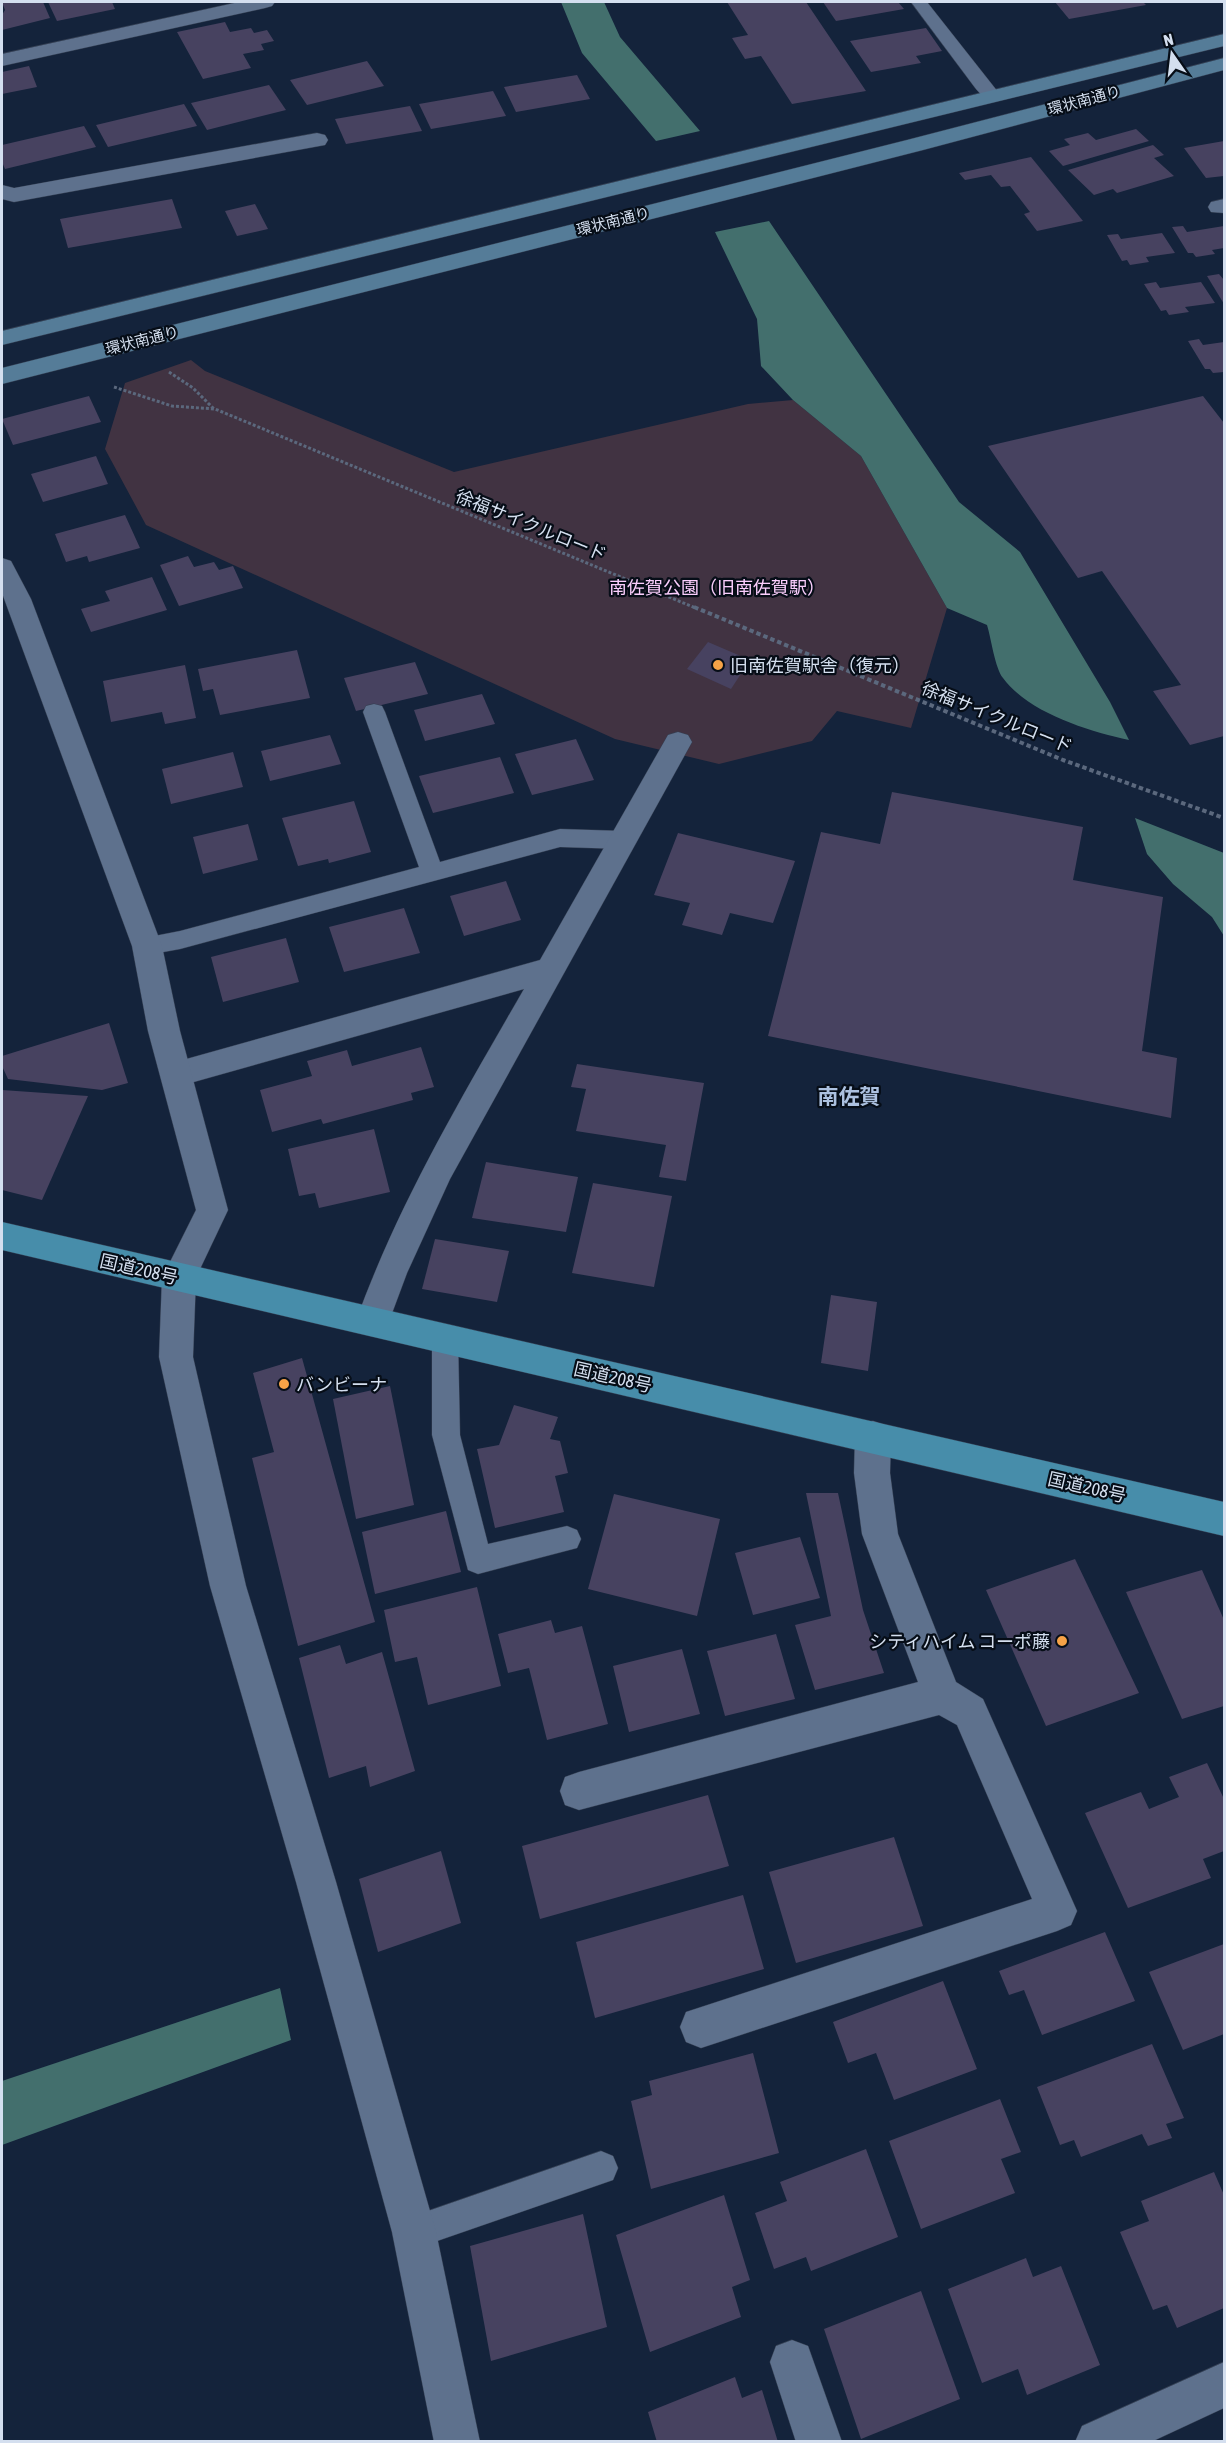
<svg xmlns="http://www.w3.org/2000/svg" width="1226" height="2443" viewBox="0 0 1226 2443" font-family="'Asap Condensed','Noto Sans JP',sans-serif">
	<rect width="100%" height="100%" fill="#14233b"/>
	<polygon fill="#413342" points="191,360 205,371 454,472 748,404 793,400 861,456 947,608 911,728 837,711 812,741 719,764 615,739 146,525 105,449 125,383"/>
	<g fill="#436f6d">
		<polygon points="561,2 604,2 620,37 700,131 656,141 582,53"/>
		<path d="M769,221L959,502L1020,552L1110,702L1129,740C1088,731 1029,713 1003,678C995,668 991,638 987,625L947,608L861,456L793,400L761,366L757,319L715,232Z"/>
		<polygon points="1135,818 1224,853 1224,936 1212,917 1173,884 1147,854"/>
		<polygon points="280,1988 291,2040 2,2145 2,2081"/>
	</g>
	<g fill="#474260">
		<polygon points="2,2 43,2 50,18 2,30 2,15 5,10"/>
		<polygon points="48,2 112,2 115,9 57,21"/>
		<polygon points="727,2 806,2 866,91 792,104 761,56 745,59 732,38 748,35"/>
		<polygon points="823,2 898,2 904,9 836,21"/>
		<polygon points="1055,2 1143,2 1146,5 1069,19"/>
		<polygon points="225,22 230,32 251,28 254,33 267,30 274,41 261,44 264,50 243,54 251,68 203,79 177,32"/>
		<polygon points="926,28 942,51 916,56 921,63 871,72 850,41"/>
		<polygon points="367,61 384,86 307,105 290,80"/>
		<polygon points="29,66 37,87 2,94 2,72"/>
		<polygon points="577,75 590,99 516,112 504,87"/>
		<polygon points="269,85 286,110 207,130 191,103"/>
		<polygon points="493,91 506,116 431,129 419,104"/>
		<polygon points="184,104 197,126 108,147 96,125"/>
		<polygon points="410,106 422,131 346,144 335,119"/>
		<polygon points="84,126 96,147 5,169 2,162 2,145"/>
		<polygon points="1136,129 1149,141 1063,166 1049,151 1070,145 1064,139 1088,133 1096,140"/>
		<polygon points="1224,141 1224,176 1206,178 1184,148"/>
		<polygon points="1153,145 1164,155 1154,158 1174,176 1117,193 1113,189 1094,195 1068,170"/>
		<polygon points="1031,157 1083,221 1037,231 1024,214 1030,212 1010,186 1001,187 991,175 965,180 959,173"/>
		<polygon points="172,199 182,228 68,248 60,219"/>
		<polygon points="255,204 268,229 237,236 225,211"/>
		<polygon points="1183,226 1187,232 1224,226 1224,248 1212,250 1215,254 1196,257 1193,253 1188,253 1172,227"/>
		<polygon points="1162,233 1175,253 1146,257 1149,262 1130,265 1127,260 1122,261 1107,235 1118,234 1121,239"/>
		<polygon points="1219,274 1224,280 1224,304 1207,276"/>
		<polygon points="1156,282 1160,288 1201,282 1215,303 1185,307 1189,312 1169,315 1166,310 1161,311 1144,284"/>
		<polygon points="1199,339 1203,345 1224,342 1224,372 1213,373 1210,369 1205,369 1188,341"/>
		<polygon points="89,396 101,422 13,445 2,419"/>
		<polygon points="1203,396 1224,423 1224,736 1190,745 1153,691 1181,685 1102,571 1078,578 988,446"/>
		<polygon points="96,456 108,484 43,502 31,474"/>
		<polygon points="125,515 140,548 89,562 87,556 66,562 55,534"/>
		<polygon points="188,556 194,567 214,562 219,570 233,566 243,588 179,606 160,565"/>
		<polygon points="152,577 167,610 91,632 81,609 110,601 105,591"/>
		<polygon points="708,642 750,660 731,689 687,669"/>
		<polygon points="297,650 310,698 220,715 213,689 203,691 198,669"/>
		<polygon points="415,662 428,694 356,711 344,678"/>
		<polygon points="185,665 196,718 165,724 162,712 111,722 103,681"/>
		<polygon points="482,694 495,724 425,741 414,710"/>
		<polygon points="330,735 341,764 270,781 261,751"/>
		<polygon points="576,739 594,780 532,795 515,754"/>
		<polygon points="233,752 243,787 171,804 162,769"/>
		<polygon points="500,757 514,793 433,813 419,776"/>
		<polygon points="892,792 1083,827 1073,880 1163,897 1142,1051 1177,1058 1171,1118 768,1036 821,832 880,844"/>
		<polygon points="354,801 371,852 329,863 328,859 298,866 282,818"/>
		<polygon points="248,824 258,860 203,874 193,837"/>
		<polygon points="678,833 795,861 773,923 730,913 722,935 682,925 690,903 654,895"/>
		<polygon points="506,881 521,920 464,936 450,896"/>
		<polygon points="404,908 420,953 344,972 329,927"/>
		<polygon points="286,938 299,982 223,1002 211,957"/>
		<polygon points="109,1023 128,1083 102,1090 8,1079 2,1066 2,1056"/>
		<polygon points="421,1047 434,1087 411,1093 413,1100 323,1124 321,1119 272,1132 260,1090 312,1076 307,1061 347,1050 352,1066"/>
		<polygon points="577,1064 704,1083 686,1181 659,1177 666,1145 576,1131 586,1089 571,1087"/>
		<polygon points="2,1090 88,1096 42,1200 2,1190"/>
		<polygon points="374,1129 390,1192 319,1208 315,1193 299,1196 288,1149"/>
		<polygon points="486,1162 578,1177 566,1232 472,1218"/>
		<polygon points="593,1183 672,1196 654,1287 572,1273"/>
		<polygon points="435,1239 509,1251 497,1302 422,1289"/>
		<polygon points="831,1295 877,1302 868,1371 821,1363"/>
		<polygon points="302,1358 375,1622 298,1646 252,1458 274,1452 253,1373"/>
		<polygon points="390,1386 414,1505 356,1519 333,1399"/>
		<polygon points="514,1405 558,1417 550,1439 560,1441 568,1473 555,1476 564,1512 495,1528 477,1449 499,1445"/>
		<polygon points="806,1493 838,1493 863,1610 884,1673 815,1690 795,1625 831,1616"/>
		<polygon points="614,1494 720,1519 697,1616 588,1589"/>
		<polygon points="446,1511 461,1572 375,1594 362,1532"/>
		<polygon points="800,1537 820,1598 753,1615 735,1553"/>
		<polygon points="1075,1559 1139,1693 1046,1726 986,1590"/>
		<polygon points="1202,1570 1224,1620 1224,1706 1182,1719 1126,1592"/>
		<polygon points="477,1587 501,1686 428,1705 417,1657 395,1662 384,1610"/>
		<polygon points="551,1620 555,1633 582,1626 608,1724 547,1740 529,1668 508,1673 498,1634"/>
		<polygon points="776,1634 795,1699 725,1716 707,1651"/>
		<polygon points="340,1645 346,1664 382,1652 415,1771 370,1787 366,1766 329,1778 299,1658"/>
		<polygon points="682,1649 700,1714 629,1732 613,1666"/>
		<polygon points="1207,1763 1224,1799 1224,1851 1203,1859 1211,1878 1128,1908 1085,1813 1141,1792 1149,1809 1179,1797 1169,1777"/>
		<polygon points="708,1795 729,1866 540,1919 522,1846"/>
		<polygon points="894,1837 923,1926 796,1963 769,1872"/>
		<polygon points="441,1851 461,1923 378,1952 359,1879"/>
		<polygon points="743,1895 764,1969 595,2018 576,1942"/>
		<polygon points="1105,1932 1135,2001 1042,2035 1024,1990 1009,1995 999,1971"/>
		<polygon points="1224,1944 1224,2034 1183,2050 1149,1972"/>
		<polygon points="943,1981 977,2069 894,2100 876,2053 848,2063 833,2022"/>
		<polygon points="1152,2044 1184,2118 1166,2124 1172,2138 1148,2146 1142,2134 1081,2157 1074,2140 1060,2145 1037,2087"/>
		<polygon points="753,2053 779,2153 651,2189 631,2101 652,2095 649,2081"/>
		<polygon points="1000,2099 1021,2152 1001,2159 1015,2193 921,2229 889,2141"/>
		<polygon points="866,2149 898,2237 811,2271 806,2257 774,2269 755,2213 787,2201 780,2182"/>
		<polygon points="1214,2172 1224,2195 1224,2308 1177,2328 1167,2305 1153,2310 1120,2232 1149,2221 1141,2201"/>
		<polygon points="724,2195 750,2280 732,2287 741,2317 650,2352 616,2235"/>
		<polygon points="583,2214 607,2327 491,2361 470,2246"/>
		<polygon points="1026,2258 1033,2277 1061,2266 1100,2365 1027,2395 1018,2369 982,2383 948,2289"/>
		<polygon points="921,2291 960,2399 861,2439 824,2329"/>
		<polygon points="735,2377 742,2398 762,2390 778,2442 657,2442 648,2412"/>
	</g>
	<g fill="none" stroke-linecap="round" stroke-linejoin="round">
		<g stroke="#343f52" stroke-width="1">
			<g id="service">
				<polygon points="911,2 927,2 998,92 1000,96 998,100 986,100 976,89"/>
				<polygon points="374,704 382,706 385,712 440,862 560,829 623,831 631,834 634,840 631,846 623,849 560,847 180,949 147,955 139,953 135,946 139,939 180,931 419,867 363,712 366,706"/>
				<polygon points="445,1326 454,1330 458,1338 460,1435 488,1544 567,1526 577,1530 581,1539 577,1548 478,1574 468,1570 432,1435 432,1338 436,1330"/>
				<polygon points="601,2151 613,2156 618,2168 613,2180 414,2249 402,2244 397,2232 402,2220"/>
			</g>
		</g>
		<g stroke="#343f52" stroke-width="1">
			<g id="minor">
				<polygon points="239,2 275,2 272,6 265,8 2,66 2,54"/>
				<polygon points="317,133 325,135 328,140 325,145 14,202 2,199 2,185 14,188"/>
				<polygon points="1224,199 1224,213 1211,212 1208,207 1211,202"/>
				<path d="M678,732L688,735L692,742L450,1179L407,1273L385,1332L373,1336L361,1332L356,1321C398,1204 462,1097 524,989L176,1087L165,1083L160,1074L165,1065L540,960L668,735Z"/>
				<polygon points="179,1263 191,1268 196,1278 193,1357 246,1586 336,1882 436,2232 480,2442 434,2442 392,2232 296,1882 210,1586 159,1357 162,1278 167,1268"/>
				<polygon points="873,1421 885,1425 891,1437 890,1473 898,1534 956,1682 983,1699 1077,1911 1071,1925 1057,1931 701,2048 686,2042 680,2027 686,2012 1032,1899 957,1725 939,1715 579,1810 565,1805 560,1791 565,1777 579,1772 918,1682 862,1534 854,1473 855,1437 861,1425"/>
				<polygon points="792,2340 808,2346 842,2442 796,2442 770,2362 776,2346"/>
				<polygon points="1224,2362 1224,2408 1151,2442 1075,2442 1082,2426"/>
			</g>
		</g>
		<g stroke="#343f52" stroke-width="1">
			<polygon id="tertiary" points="2,558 11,561 31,599 162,946 180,1031 228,1210 191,1288 179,1293 167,1288 162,1278 196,1210 148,1031 132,946 2,593"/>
		</g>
		<g stroke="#343f52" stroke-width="1">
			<g id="secondary">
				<polygon points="1224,34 1224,46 2,345 2,331"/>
				<polygon points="1224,58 1224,70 923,150 2,384 2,368 907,140"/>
			</g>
		</g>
		<g stroke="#343f52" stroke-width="1">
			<polygon id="trunk" points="2,1222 1224,1502 1224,1536 2,1250"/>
		</g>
		<g stroke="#5b687d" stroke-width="3" stroke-dasharray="3 2" stroke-linecap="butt">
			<polyline points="169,372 193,388 214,409"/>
			<polyline points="114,387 172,406 215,409 698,609"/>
		</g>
		<polyline stroke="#5b687d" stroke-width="4" stroke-dasharray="4.5 3" stroke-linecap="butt" points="694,607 1063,760 1224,818"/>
		<use href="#service" fill="#5e718d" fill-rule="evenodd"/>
		<use href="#minor" fill="#5e718d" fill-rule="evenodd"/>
		<use href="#tertiary" fill="#5e718d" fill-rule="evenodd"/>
		<use href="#secondary" fill="#557c98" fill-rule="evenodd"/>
		<use href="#trunk" fill="#478daa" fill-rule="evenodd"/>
	</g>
	<g fill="#f6a247" stroke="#060d17" stroke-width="2">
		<circle cx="718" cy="665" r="6"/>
		<circle cx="284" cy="1384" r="6"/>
		<circle cx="1062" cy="1641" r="6"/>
	</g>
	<g text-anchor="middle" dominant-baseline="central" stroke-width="4.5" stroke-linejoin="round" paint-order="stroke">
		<g font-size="15" fill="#d4dfef" stroke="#060d17">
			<text transform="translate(1084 100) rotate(-15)">環状南通り</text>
			<text transform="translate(613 221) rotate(-14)">環状南通り</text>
			<text transform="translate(142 340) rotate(-14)">環状南通り</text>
		</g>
		<g font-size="18" fill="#d4dfef" stroke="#060d17">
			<text transform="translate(531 525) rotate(22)">徐福サイクルロード</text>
			<text transform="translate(997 717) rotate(22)">徐福サイクルロード</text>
			<text transform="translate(139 1269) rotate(13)">国道208号</text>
			<text transform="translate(613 1377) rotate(13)">国道208号</text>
			<text transform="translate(1087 1487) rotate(13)">国道208号</text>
		</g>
		<g font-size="18" fill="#fbcefd" stroke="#060d17">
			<text x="717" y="587">南佐賀公園（旧南佐賀駅）</text>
		</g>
		<g font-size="18" fill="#d4dfef" stroke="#060d17" text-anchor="start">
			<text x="730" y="665">旧南佐賀駅舎（復元）</text>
			<text x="296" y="1384">バンビーナ</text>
			<text x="1050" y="1641" text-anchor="end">シティハイム コーポ藤</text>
		</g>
		<g font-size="21" font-weight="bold" fill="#acc1e0" stroke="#060d17">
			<text x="849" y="1096">南佐賀</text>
		</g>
	</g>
	<rect width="1226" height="2443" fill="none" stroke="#d4dfef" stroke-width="6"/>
	<g transform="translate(1172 54) rotate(346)" stroke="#060d17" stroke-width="4.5" paint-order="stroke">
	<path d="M0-4.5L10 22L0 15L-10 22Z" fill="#d4dfef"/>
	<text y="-9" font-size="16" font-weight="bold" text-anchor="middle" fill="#d4dfef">N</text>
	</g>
</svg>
